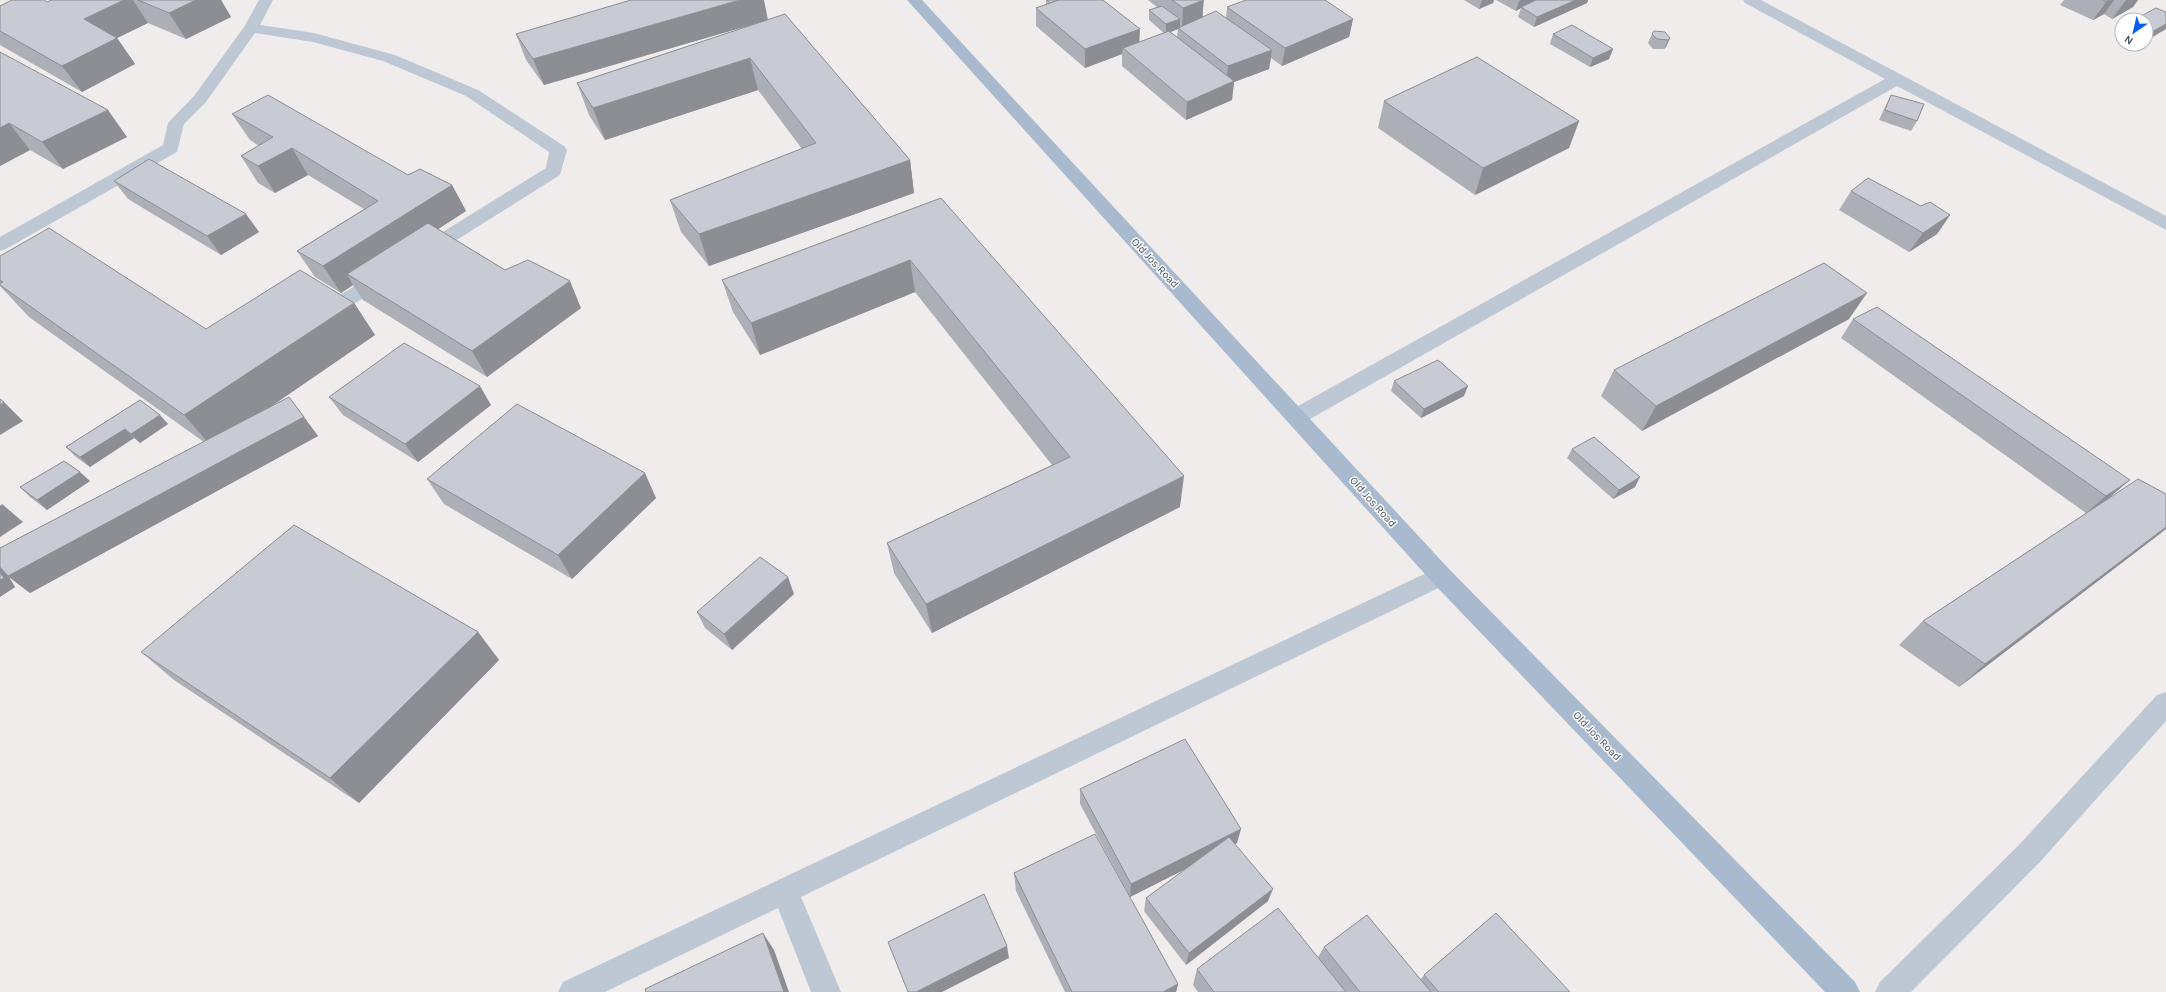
<svg xmlns="http://www.w3.org/2000/svg" width="2166" height="992" viewBox="0 0 2166 992" font-family="Karla,sans-serif">
	<rect width="100%" height="100%" fill="#f0ecec"/>
	<g fill="none" stroke-linecap="round" stroke-linejoin="round">
		<g fill="#bec8d4" fill-rule="evenodd">
			<polygon points="259,0 273,0 260,25 314,33 395,55 478,90 564,146 567,150 560,175 431,256 424,258 417,256 415,252 417,248 546,168 549,152 466,96 383,61 313,42 255,33 206,102 184,124 177,152 6,249 0,251 0,237 163,145 168,123 194,96 244,27"/>
			<polygon points="1743,0 1761,0 2166,216 2166,230 1897,86 1303,423 1296,425 1289,423 1286,417 1289,411 1885,79 1745,3"/>
			<polygon points="384,271 391,273 393,277 391,281 330,319 323,321 316,319 313,314 316,309 377,273"/>
			<polygon points="1441,566 1449,569 1453,576 1449,583 801,897 841,992 811,992 778,908 605,992 558,992 563,982"/>
			<polygon points="2166,692 2166,721 2039,863 1911,992 1875,992 1880,982 2019,845 2157,695"/>
		</g>
		<polygon fill="#a9bacf" fill-rule="evenodd" points="907,0 922,0 1449,569 1855,982 1860,992 1825,992 1433,583"/>
	</g>
	<g fill="#acafb5" fill-rule="evenodd">
		<polygon points="51,0 221,0 231,17 186,39 148,23 117,38 135,64 82,92 0,45 0,6 47,2"/>
		<path d="M1046,0H1103L1140,42L1164,33L1149,20V10L1157,7L1148,0H1203V17L1226,18L1227,7L1353,19L1349,37L1282,66L1271,58L1269,69L1234,82L1232,100L1186,120L1122,66V54L1085,68L1036,26V8L1046,4ZM1178,29L1177,37L1170,32Z"/>
		<polygon points="1464,0 1494,0 1493,3 1479,9"/>
		<polygon points="1496,0 1588,0 1587,3 1534,27 1518,17 1521,8 1516,11"/>
		<polygon points="2064,0 2138,0 2133,7 2112,19 2104,14 2093,20 2060,5"/>
		<polygon points="2166,12 2146,41 2146,20"/>
		<polygon points="768,19 910,160 914,193 709,266 681,232 670,200 802,149 758,90 605,140 589,115 577,83 767,20 544,85 526,60 516,34"/>
		<polygon points="1553,34 1613,49 1609,59 1590,67 1550,44"/>
		<polygon points="1652,34 1670,38 1666,47 1664,49 1653,49 1648,43"/>
		<polygon points="0,52 127,137 63,169 30,150 0,166"/>
		<polygon points="1891,95 1917,121 1911,131 1879,120 1886,105"/>
		<polygon points="1384,101 1579,121 1569,148 1475,195 1378,128"/>
		<polygon points="232,114 408,175 452,185 466,211 438,229 505,270 581,308 487,377 363,300 353,285 341,293 315,277 297,251 364,209 308,175 275,193 258,183 241,156 259,146 250,140"/>
		<polygon points="114,181 259,232 221,255 128,199"/>
		<polygon points="1851,191 1921,206 1950,215 1937,234 1909,252 1839,210"/>
		<polygon points="941,198 1180,507 932,633 894,573 887,543 1052,465 915,292 760,355 733,312 722,280"/>
		<polygon points="0,256 206,329 354,303 375,335 268,408 289,397 318,436 30,593 9,577 15,587 0,597 0,548 204,442 29,317 0,286"/>
		<polygon points="1849,319 1642,431 1601,396 1614,370"/>
		<polygon points="1853,319 2112,496 2161,533 1959,687 1899,645 1923,621 2086,513 1841,338"/>
		<polygon points="1394,381 1464,396 1421,418 1391,391"/>
		<polygon points="329,397 491,405 418,462 343,415"/>
		<polygon points="140,400 168,424 140,443 134,438 90,467 76,457 66,447"/>
		<polygon points="1572,449 1635,487 1613,499 1567,458"/>
		<polygon points="427,479 656,498 572,579 444,504"/>
		<polygon points="90,481 47,510 30,497 20,487"/>
		<polygon points="794,594 732,650 705,628 697,612"/>
		<polygon points="478,632 499,660 359,803 174,680 141,652"/>
		<polygon points="1080,789 1237,843 1235,844 1268,901 1186,965 1144,911 1146,898 1187,868 1130,897 1080,804"/>
		<polygon points="1014,873 1178,984 1176,992 1065,992 1016,891"/>
		<polygon points="1324,947 1421,979 1424,975 1570,992 1198,992 1193,985 1197,969 1318,957"/>
	</g>
	<g fill="#8c8e94">
		<polygon points="124,0 133,0 148,23 117,38 135,64 82,92 62,66 84,19"/>
		<polygon points="196,0 221,0 231,17 186,39 169,13"/>
		<polygon points="740,0 764,0 768,20 544,85 533,59"/>
		<polygon points="1204,0 1202,19 1182,26 1183,8"/>
		<polygon points="1482,0 1494,0 1493,3 1479,9"/>
		<polygon points="1521,0 1536,0 1521,7 1521,8 1516,11 1519,1"/>
		<polygon points="1576,0 1588,0 1587,3 1534,27 1537,17"/>
		<polygon points="2109,0 2114,0 2104,14 2093,20 2106,2"/>
		<polygon points="2126,0 2138,0 2133,7 2112,19"/>
		<polygon points="1180,19 1180,28 1178,28 1178,29 1166,34 1166,24"/>
		<polygon points="1353,19 1349,37 1282,66 1285,48"/>
		<polygon points="2166,24 2166,29 2146,41 2146,38 2150,33"/>
		<polygon points="1140,29 1139,48 1123,48 1122,54 1085,68 1085,49"/>
		<polygon points="1670,38 1666,47 1664,49 1668,40"/>
		<polygon points="1613,49 1609,59 1590,67 1593,58"/>
		<polygon points="1272,50 1269,69 1234,82 1232,100 1186,120 1187,102 1226,84 1228,66"/>
		<polygon points="750,58 758,90 605,140 593,108"/>
		<polygon points="108,110 127,137 63,169 42,142"/>
		<polygon points="1579,121 1569,148 1475,195 1483,168"/>
		<polygon points="9,123 30,150 0,166 0,128"/>
		<polygon points="292,148 308,175 275,193 258,166"/>
		<polygon points="910,160 914,193 709,266 699,234"/>
		<polygon points="452,185 466,211 358,281 347,274 353,285 341,293 323,266"/>
		<polygon points="246,214 259,232 221,255 207,236"/>
		<polygon points="1950,215 1937,234 1909,252 1923,233"/>
		<polygon points="910,260 915,292 760,355 751,323"/>
		<polygon points="570,281 581,308 487,377 472,351"/>
		<polygon points="1867,293 1849,319 1642,431 1656,406"/>
		<polygon points="354,303 375,335 212,447 184,415"/>
		<polygon points="480,386 491,405 418,462 405,444"/>
		<polygon points="1468,386 1464,396 1421,418 1424,409"/>
		<polygon points="289,397 318,436 30,593 9,577 15,587 0,597 0,566"/>
		<polygon points="4,402 23,421 0,435 0,405"/>
		<polygon points="160,415 168,424 140,443 131,434"/>
		<polygon points="125,429 134,438 90,467 80,457"/>
		<polygon points="80,472 90,481 47,510 37,500"/>
		<polygon points="645,473 656,498 572,579 558,555"/>
		<polygon points="1184,476 1180,507 932,633 926,604"/>
		<polygon points="1640,477 1635,487 1613,499 1619,490"/>
		<polygon points="2130,480 2110,497 2086,513 2106,496"/>
		<polygon points="2,504 23,522 0,537 0,506"/>
		<polygon points="2166,527 2166,529 2161,533 1959,687 1985,664"/>
		<polygon points="788,577 794,594 732,650 724,634"/>
		<polygon points="478,632 499,660 359,803 330,778"/>
		<polygon points="1241,829 1237,843 1130,897 1131,884"/>
		<polygon points="1273,889 1268,901 1186,965 1189,953"/>
		<polygon points="763,933 774,950 789,992 784,992"/>
		<polygon points="1007,946 1009,958 942,992 916,992"/>
		<polygon points="1178,984 1176,992 1163,992"/>
	</g>
	<g fill="#c8cbd3" stroke="#8c8e94">
		<polygon points="12,0 44,0 47,2 51,0 124,0 84,19 117,38 62,66 0,31 0,6"/>
		<polygon points="138,0 196,0 169,13"/>
		<polygon points="631,0 740,0 533,59 516,34"/>
		<polygon points="1047,0 1059,0 1050,3"/>
		<polygon points="1059,0 1103,0 1140,29 1085,49 1036,8"/>
		<polygon points="1172,0 1204,0 1183,8"/>
		<polygon points="1246,0 1325,0 1353,19 1285,48 1227,7"/>
		<polygon points="1536,0 1576,0 1537,17 1521,7"/>
		<polygon points="2103,0 2109,0 2106,2"/>
		<polygon points="1162,6 1180,19 1166,24 1149,10"/>
		<polygon points="2156,8 2166,12 2166,24 2150,33 2146,31 2146,20 2134,20"/>
		<polygon points="1216,11 1272,50 1228,66 1178,28"/>
		<polygon points="785,14 910,160 699,234 670,200 816,143 750,58 593,108 577,83"/>
		<polygon points="1572,25 1613,49 1593,58 1553,34"/>
		<polygon points="1169,31 1234,81 1187,102 1123,48"/>
		<polygon points="1654,31 1665,32 1670,38 1668,40 1657,39 1652,34"/>
		<polygon points="0,52 108,110 42,142 9,123 0,128"/>
		<polygon points="1477,57 1579,121 1483,168 1384,101"/>
		<polygon points="268,95 408,175 420,169 452,185 323,266 297,251 378,201 292,148 258,166 241,156 273,137 232,114"/>
		<polygon points="1891,95 1924,104 1917,121 1885,110"/>
		<polygon points="149,159 246,214 207,236 114,181"/>
		<polygon points="1868,178 1921,206 1930,202 1950,215 1923,233 1851,191"/>
		<polygon points="941,198 1184,476 926,604 887,543 1070,457 910,260 751,323 722,280"/>
		<polygon points="428,223 505,270 528,260 570,281 472,351 347,274"/>
		<polygon points="49,228 206,329 300,270 354,303 184,415 0,285 0,283 3,282 0,280 0,256"/>
		<polygon points="1824,263 1867,293 1656,406 1614,370"/>
		<polygon points="1877,307 2130,480 2106,496 1853,319"/>
		<polygon points="404,343 480,386 405,444 329,397"/>
		<polygon points="1438,360 1468,386 1424,409 1394,381"/>
		<polygon points="289,397 304,417 8,576 0,567 0,548"/>
		<polygon points="0,399 4,402 0,405"/>
		<polygon points="140,400 160,415 131,434 125,429 80,457 66,447"/>
		<polygon points="517,404 645,473 558,555 427,479"/>
		<polygon points="1594,437 1640,477 1619,490 1572,449"/>
		<polygon points="64,461 80,472 37,500 20,487"/>
		<polygon points="2138,479 2166,494 2166,527 1985,664 1923,621"/>
		<polygon points="294,525 478,632 330,778 141,652"/>
		<polygon points="760,557 788,577 724,634 697,612"/>
		<polygon points="0,572 4,578 0,580"/>
		<polygon points="1185,739 1241,829 1131,884 1080,789"/>
		<polygon points="1095,834 1178,984 1163,992 1072,992 1014,873"/>
		<polygon points="1229,837 1273,889 1189,953 1146,898"/>
		<polygon points="984,894 1007,946 916,992 908,992 888,942"/>
		<polygon points="1278,908 1346,992 1214,992 1197,969"/>
		<polygon points="1496,913 1570,992 1439,992 1424,975"/>
		<polygon points="1367,915 1431,992 1360,992 1324,947"/>
		<polygon points="763,933 784,992 646,992 645,989"/>
	</g>
	<g text-anchor="middle" dominant-baseline="central" stroke-width="3" stroke-linejoin="round" paint-order="stroke">
		<g font-size="11" fill="#434f5c" stroke="#fff">
			<text transform="translate(1155 263) rotate(47)">Old Jos Road</text>
			<text transform="translate(1373 502) rotate(48)">Old Jos Road</text>
			<text transform="translate(1597 736) rotate(46)">Old Jos Road</text>
		</g>
	</g>
	<g transform="translate(2134 32) rotate(214)"><circle r="19" fill="#ffffff" stroke="#b4b9be"/>
	<path d="M0-3L7 15L0 10L-7 15Z" fill="#055ff1"/>
	<text y="-6" font-size="11" font-weight="bold" text-anchor="middle" fill="#434f5c">N</text>
	</g>
</svg>
